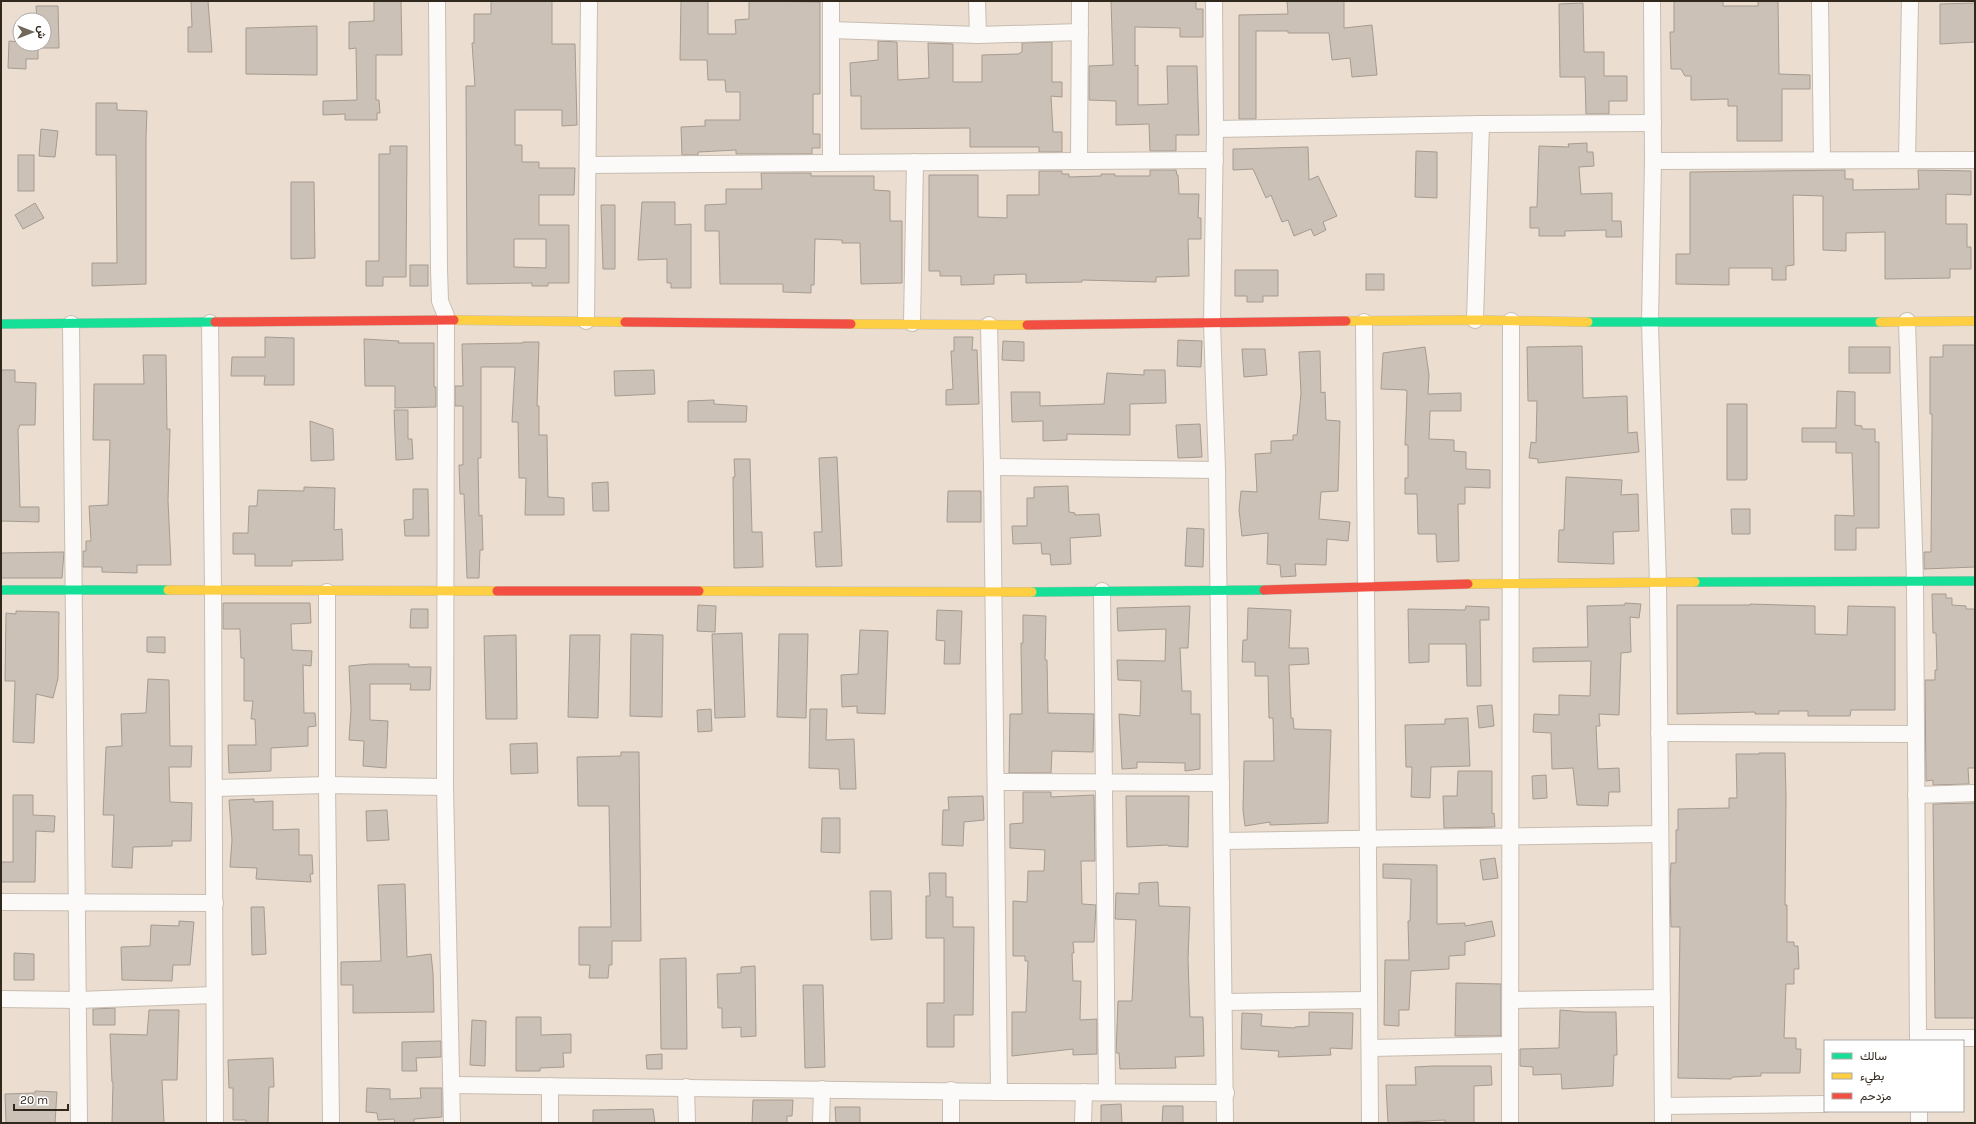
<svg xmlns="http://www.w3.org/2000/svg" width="1976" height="1124" viewBox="0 0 1976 1124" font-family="Karla,Vazirmatn,sans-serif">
	<rect width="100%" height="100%" fill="#ebded0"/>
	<g fill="#cbc1b6" stroke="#a59b90" fill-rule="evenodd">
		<polygon points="191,1 208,1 212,52 188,52 188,27 192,27"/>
		<polygon points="374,1 401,1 402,55 376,55 376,100 379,100 380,113 377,113 377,120 345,120 345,114 323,115 323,101 357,100 356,48 349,49 349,22 374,21"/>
		<path d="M491,1H552V44H575L577,125L562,126V110H515V145H522V162H539V168H575L574,195H539V225H569V283H548V286H532V283L467,284L466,86H475L472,43H474V14H491ZM514,239H546V268L514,267Z"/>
		<polygon points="681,1 708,1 708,34 736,34 735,20 749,19 749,1 820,2 820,94 813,94 813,134 820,134 820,148 812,148 812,154 736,154 736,150 698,152 698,155 682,155 681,127 705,126 705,120 740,120 740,92 726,92 725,80 708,80 707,60 680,60"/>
		<polygon points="1111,1 1196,1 1196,9 1203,9 1203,37 1180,37 1180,28 1135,27 1135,66 1138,65 1138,105 1168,104 1167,66 1197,66 1199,135 1176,135 1176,151 1150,151 1149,124 1116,125 1116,101 1089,100 1089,66 1113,65"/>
		<polygon points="1287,1 1344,1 1344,28 1372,25 1377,75 1352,77 1350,58 1332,60 1329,33 1288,33 1288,31 1256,31 1256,119 1239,119 1239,15 1288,14"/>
		<polygon points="1674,1 1723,1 1723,6 1758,6 1758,1 1778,1 1779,74 1810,75 1810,89 1782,89 1782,141 1737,141 1737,106 1728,106 1728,99 1691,100 1691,76 1685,76 1681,69 1671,69 1670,32 1674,32"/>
		<polygon points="1583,3 1584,52 1604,52 1604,76 1627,76 1627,101 1609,101 1609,114 1586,114 1585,77 1560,77 1559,4"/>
		<polygon points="1975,3 1975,42 1940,44 1940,4"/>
		<polygon points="36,6 58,6 59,48 38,48 38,59 26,59 26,69 8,68 9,41 20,42 20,44 44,44 44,20 37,20"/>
		<polygon points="317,26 317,75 246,74 246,28"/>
		<polygon points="878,41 897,42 898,80 929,78 928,43 953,44 953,82 982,82 982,55 1018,54 1022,52 1022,43 1052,42 1052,82 1062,82 1062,97 1051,96 1053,132 1062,132 1062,152 1039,152 1039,147 970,147 970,128 861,129 861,96 851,96 850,63 878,60"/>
		<polygon points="96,103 117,103 117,110 147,111 146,137 146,284 92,286 92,263 117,263 116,155 96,155"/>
		<polygon points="41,129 58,131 55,157 39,156"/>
		<polygon points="1587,143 1587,152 1593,152 1594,166 1579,167 1581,194 1612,193 1612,221 1621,221 1622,237 1606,237 1606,230 1565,231 1565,236 1539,236 1539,228 1530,228 1530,207 1537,207 1539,146 1569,147 1568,144"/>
		<polygon points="390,146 407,146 406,277 383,277 383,286 366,286 366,261 379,261 379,154 390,154"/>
		<polygon points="1308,147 1309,180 1318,176 1337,216 1323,222 1326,230 1314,236 1311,229 1294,236 1288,220 1282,222 1271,195 1266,198 1253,169 1233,170 1233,149"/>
		<polygon points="1416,151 1437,152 1437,198 1415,197"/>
		<rect x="18" y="155" width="16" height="36"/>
		<polygon points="1150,170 1176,170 1177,175 1178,175 1179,194 1199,194 1198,218 1201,218 1201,239 1188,239 1189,276 1156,277 1156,282 1082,280 1082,282 1026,283 1026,274 994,275 994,284 961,285 961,276 940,276 940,271 929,271 929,175 978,175 978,217 1007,218 1007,195 1039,195 1039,171 1062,171 1062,174 1069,174 1069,177 1101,176 1101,174 1115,174 1115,176 1150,176"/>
		<polygon points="1845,170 1845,179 1853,179 1853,190 1919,189 1918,170 1971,171 1971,195 1946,194 1946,224 1967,224 1967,247 1971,247 1971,269 1950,269 1950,278 1885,279 1885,232 1846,233 1846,251 1823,250 1823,196 1793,195 1794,265 1786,266 1786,280 1772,280 1772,268 1729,268 1729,285 1676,284 1676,254 1690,254 1690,172"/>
		<polygon points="761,173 811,173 811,176 874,176 874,190 890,191 890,221 902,221 902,283 861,284 860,243 842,243 842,240 815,239 814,285 811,285 811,293 783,292 783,284 720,284 719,231 705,231 705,205 726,204 726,189 762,189"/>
		<polygon points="291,182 314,182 315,258 291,259"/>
		<polygon points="642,202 675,202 675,225 691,224 691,288 671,288 671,283 667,283 667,259 638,260"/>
		<polygon points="35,203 44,218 23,229 15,215"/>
		<polygon points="601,205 615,205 615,269 603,269"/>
		<rect x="410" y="265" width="18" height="21"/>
		<polygon points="1235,270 1278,270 1278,296 1263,296 1263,302 1247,302 1247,296 1235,296"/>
		<rect x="1366" y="274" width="18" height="16"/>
		<polygon points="265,337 294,338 294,385 264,385 265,376 231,376 232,357 265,357"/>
		<polygon points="954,337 973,337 972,350 977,350 979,404 946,405 946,390 953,389 951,351 954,351"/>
		<polygon points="364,339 399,341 398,343 434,343 434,387 436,387 436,407 395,408 395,386 365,386"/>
		<polygon points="1178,340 1202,341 1201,367 1177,366"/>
		<polygon points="1003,341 1024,342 1024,361 1002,360"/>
		<polygon points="523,342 539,342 537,406 539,406 539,435 547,435 548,497 564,498 564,515 525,515 526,478 519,478 518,422 512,422 515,367 481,367 481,458 478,458 479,516 482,515 483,550 480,550 479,578 467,578 464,494 460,494 459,465 463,465 463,406 455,406 455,386 463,386 462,344 523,343"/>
		<polygon points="1943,345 1975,345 1975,567 1924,569 1924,552 1931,552 1932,428 1932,414 1930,414 1930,357 1943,357"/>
		<polygon points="1582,346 1583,398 1627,396 1628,433 1637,432 1639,452 1538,463 1538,459 1529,458 1531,442 1536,443 1537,401 1528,401 1527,347"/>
		<polygon points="1425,347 1429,375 1428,394 1461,393 1461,411 1430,411 1429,439 1454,440 1454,451 1466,452 1466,469 1490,470 1490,488 1465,487 1465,504 1458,504 1459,561 1437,562 1436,534 1418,534 1417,494 1405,494 1405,478 1408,478 1408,445 1405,445 1407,392 1406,390 1381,389 1383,353"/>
		<rect x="1849" y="347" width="41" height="26"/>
		<polygon points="1242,349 1265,349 1267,375 1244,377"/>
		<polygon points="1320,351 1321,393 1325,392 1326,420 1340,421 1338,491 1321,492 1319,519 1350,522 1348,541 1327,539 1326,565 1295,564 1296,576 1281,577 1280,565 1267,564 1268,533 1242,536 1239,510 1241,491 1257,492 1255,454 1271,453 1271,441 1293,440 1293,435 1297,435 1301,393 1299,352"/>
		<polygon points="143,355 166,355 167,429 170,429 168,500 171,565 137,565 137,573 102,572 102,567 83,567 83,551 86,551 86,541 91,541 89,506 108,505 110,440 93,440 94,384 144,384"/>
		<polygon points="1,370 15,370 15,382 36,383 35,425 20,425 18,430 20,507 39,507 39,522 1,521"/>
		<polygon points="654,370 655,394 615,396 614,371"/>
		<polygon points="1144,370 1165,370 1166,403 1130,404 1130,435 1067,434 1067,440 1043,441 1043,421 1012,422 1011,392 1040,392 1040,406 1104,404 1107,373 1144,375"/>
		<polygon points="1837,391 1855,392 1855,425 1862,426 1862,429 1875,429 1875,442 1879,442 1879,528 1856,528 1856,550 1835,550 1835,515 1854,516 1852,453 1836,453 1836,442 1802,442 1802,428 1836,428"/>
		<polygon points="714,400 714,404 747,406 746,422 688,422 688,401"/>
		<polygon points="1727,404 1747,404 1747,479 1746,480 1727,480"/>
		<polygon points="394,410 408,410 408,439 412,439 413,459 396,460"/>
		<polygon points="310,421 333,429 334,460 311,461"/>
		<polygon points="1200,424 1202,457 1178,458 1176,425"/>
		<polygon points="837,457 842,566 816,567 814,532 822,532 819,458"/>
		<polygon points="734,459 750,459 752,532 762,532 763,567 734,568 733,477 735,477"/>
		<polygon points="1566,477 1622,480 1621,495 1638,494 1639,531 1613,532 1614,564 1558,562 1559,530 1564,530"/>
		<polygon points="608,482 609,511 593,511 592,483"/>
		<polygon points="1068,486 1069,512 1075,513 1075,515 1099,514 1101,536 1070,538 1071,564 1051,565 1050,554 1042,554 1041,543 1013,544 1012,526 1027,526 1027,498 1034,498 1034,487"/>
		<polygon points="304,487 335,488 334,530 342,529 343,560 292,561 292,566 255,566 255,554 233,554 233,533 248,533 249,506 257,506 258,490 304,491"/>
		<polygon points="413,489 428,489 429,536 405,536 404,520 413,519"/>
		<polygon points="948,491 981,491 981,522 947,522"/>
		<polygon points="1731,509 1750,509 1750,534 1732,534"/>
		<polygon points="1187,528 1204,529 1203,567 1185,566"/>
		<polygon points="64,552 62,578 1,578 1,553"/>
		<polygon points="1932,594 1946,594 1946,598 1952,598 1952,605 1966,606 1966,609 1975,609 1975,768 1968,768 1969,784 1933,785 1933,780 1926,781 1925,680 1935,680 1935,670 1937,670 1936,633 1933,633"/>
		<polygon points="223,603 310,603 311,623 291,624 292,650 312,651 311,666 303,665 304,713 315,713 316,726 308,727 308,746 271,748 271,771 229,773 228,745 256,745 255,719 251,719 253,701 244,701 244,658 241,658 240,629 223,629"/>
		<polygon points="1625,603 1641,604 1639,618 1630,617 1631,652 1621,653 1619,715 1599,714 1600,726 1596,726 1598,769 1619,768 1620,792 1609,792 1608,806 1577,805 1573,768 1552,769 1551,733 1533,732 1534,714 1559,715 1559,695 1590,696 1591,661 1533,662 1533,648 1588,647 1587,606 1625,605"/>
		<polygon points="1750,604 1815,606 1815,634 1847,635 1848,606 1895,607 1895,710 1851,710 1850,716 1808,716 1808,711 1779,711 1779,714 1755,714 1755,712 1677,714 1677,605 1750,605"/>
		<polygon points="698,605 716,606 715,632 697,631"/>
		<polygon points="1190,606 1188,648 1180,648 1182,691 1191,691 1191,714 1200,714 1200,769 1185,771 1185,763 1137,762 1137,768 1122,769 1119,714 1140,716 1141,681 1118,680 1117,660 1165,661 1166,629 1118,631 1117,608"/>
		<polygon points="1466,606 1489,607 1489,620 1480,620 1481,686 1467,686 1466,644 1429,644 1429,662 1409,663 1408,609 1465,610"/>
		<polygon points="1248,608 1291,610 1289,648 1308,648 1309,664 1289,665 1291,718 1293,718 1294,729 1331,730 1328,823 1270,825 1270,822 1245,826 1243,810 1244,761 1274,761 1273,718 1269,718 1268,676 1255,676 1255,662 1242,662 1243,640 1247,640"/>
		<polygon points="411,609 428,609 428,628 410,628"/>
		<polygon points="937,610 962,611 960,664 944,664 945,641 936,640"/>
		<polygon points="16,611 59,612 58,678 53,698 36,694 34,743 13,742 15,681 5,681 6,613 16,614"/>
		<polygon points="1023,615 1046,616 1045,660 1047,660 1048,713 1094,714 1093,752 1052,751 1051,773 1009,773 1010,714 1022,714 1021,643 1023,643"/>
		<polygon points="860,630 888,631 885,714 857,713 857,706 842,707 841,675 858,674"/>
		<polygon points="742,633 745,717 715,718 712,634"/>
		<polygon points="631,634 663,635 662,717 630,716"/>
		<polygon points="779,634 808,634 806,718 777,717"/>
		<polygon points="516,635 517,719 486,719 484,636"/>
		<polygon points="570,635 600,635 598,718 568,717"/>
		<polygon points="147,637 165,637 165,653 147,652"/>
		<polygon points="370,664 409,664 409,667 431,667 430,690 410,690 411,684 370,684 370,720 388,721 386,768 363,766 364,741 349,740 351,710 349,666"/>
		<polygon points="148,679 169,680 170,746 192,746 191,767 169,767 170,802 192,803 191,841 172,841 172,846 133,847 132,868 112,867 114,815 103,815 106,747 122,746 121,714 146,713"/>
		<polygon points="1492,705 1494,726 1479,728 1477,706"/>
		<polygon points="711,709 712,731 698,732 697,710"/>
		<polygon points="810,709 827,709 826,740 854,739 856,789 840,789 839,769 809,768"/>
		<polygon points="1468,718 1470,766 1431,767 1430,798 1411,797 1412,767 1406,767 1405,725 1445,724 1445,719"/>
		<polygon points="537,743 538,773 511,774 510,744"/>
		<polygon points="621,752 639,752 641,941 612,941 612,965 609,965 608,978 589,978 590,965 579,965 579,927 611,927 609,806 578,806 577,757 621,756"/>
		<polygon points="1759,753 1785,753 1786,797 1785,905 1787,905 1787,942 1794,942 1794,946 1798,946 1799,969 1794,969 1794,984 1786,984 1784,1038 1796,1038 1796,1049 1801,1049 1800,1073 1761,1073 1761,1076 1733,1077 1731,1079 1678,1078 1680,927 1671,927 1670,881 1671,863 1676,863 1676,830 1678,830 1678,809 1729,808 1729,798 1737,798 1736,754 1759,754"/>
		<polygon points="1458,771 1492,771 1492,814 1494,813 1495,827 1444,828 1443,796 1457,796"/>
		<polygon points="1546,775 1547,798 1533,799 1532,776"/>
		<polygon points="1023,792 1051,792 1051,797 1094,795 1095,861 1081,861 1082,904 1096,905 1094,942 1073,942 1074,953 1072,953 1073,981 1081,981 1080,1020 1097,1019 1097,1054 1073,1055 1073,1049 1012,1056 1012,1012 1026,1012 1028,961 1025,961 1025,956 1013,956 1013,901 1027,902 1028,871 1044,871 1045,850 1010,848 1010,824 1023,823"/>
		<polygon points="13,795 33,795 33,815 55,816 54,832 36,831 35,882 1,882 1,862 13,862"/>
		<polygon points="983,796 984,820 964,822 963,846 942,845 943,810 949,810 948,797"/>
		<polygon points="1126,796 1189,796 1188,847 1168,846 1168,845 1127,847"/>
		<polygon points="254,799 254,802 273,801 273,830 299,829 299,855 312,855 313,874 310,874 311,882 256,879 257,868 230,867 232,840 229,800"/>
		<polygon points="1975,803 1975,1018 1935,1018 1933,804"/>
		<polygon points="387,810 389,840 367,841 366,811"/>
		<polygon points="822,818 840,818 840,853 821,852"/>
		<polygon points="1495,858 1498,878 1483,880 1480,860"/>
		<polygon points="1383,864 1437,865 1437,924 1465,923 1465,926 1492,921 1495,936 1465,942 1465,955 1449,956 1449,969 1411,971 1409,1010 1399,1010 1399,1026 1384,1025 1385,960 1409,960 1408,921 1410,921 1411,879 1383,878"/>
		<polygon points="929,873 946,873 946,897 953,897 953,927 974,927 973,1015 954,1015 954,1047 927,1047 927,1003 944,1003 944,938 926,938 926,896 930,896"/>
		<polygon points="1158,882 1159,906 1190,907 1188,959 1190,1017 1203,1017 1204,1056 1175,1057 1176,1068 1120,1069 1119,1053 1116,1053 1118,1001 1132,1001 1136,920 1115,919 1116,893 1139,894 1139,883"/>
		<polygon points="405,884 407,957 431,954 433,973 434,1012 353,1013 353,985 341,985 341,962 381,961 378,885"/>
		<polygon points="870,891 891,891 892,939 871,940"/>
		<polygon points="251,907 264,907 266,954 252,955"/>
		<polygon points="179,921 194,922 190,965 173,965 172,981 122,980 121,947 150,946 151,925 179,926"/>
		<polygon points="14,953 34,954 34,980 14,980"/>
		<polygon points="686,958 687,1049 661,1049 660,959"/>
		<polygon points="755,966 756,1036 741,1037 741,1027 722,1028 722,1008 718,1008 717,974 741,973 741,967"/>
		<polygon points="1456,983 1501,984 1501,1036 1455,1036"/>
		<polygon points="803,985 823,985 825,1067 805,1068"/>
		<polygon points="115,1008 115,1025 93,1025 93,1009"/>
		<polygon points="149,1010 179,1010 177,1080 162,1080 164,1123 112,1123 113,1082 112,1082 110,1034 147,1035"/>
		<polygon points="1560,1010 1584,1012 1616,1012 1617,1055 1614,1055 1613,1086 1562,1089 1561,1074 1533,1075 1533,1067 1520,1066 1520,1049 1559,1048"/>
		<polygon points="1309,1012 1353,1013 1352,1049 1330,1048 1331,1055 1278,1057 1279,1051 1241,1049 1242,1013 1262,1014 1261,1026 1295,1028 1295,1027 1309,1026"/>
		<polygon points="516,1017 541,1017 541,1035 571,1034 571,1053 563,1053 564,1067 540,1068 540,1071 516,1071"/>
		<polygon points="472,1020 486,1021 485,1066 470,1065"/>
		<polygon points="441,1041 441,1057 416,1058 417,1071 402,1071 402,1042"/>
		<polygon points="662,1054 662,1069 647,1069 646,1055"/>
		<polygon points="273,1058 274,1087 269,1087 268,1123 246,1123 246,1120 233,1120 233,1088 229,1088 228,1060"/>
		<polygon points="1433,1066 1491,1066 1492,1085 1474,1086 1474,1123 1445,1123 1445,1120 1388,1123 1386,1085 1416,1085 1415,1067"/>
		<polygon points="367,1088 390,1089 390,1099 421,1098 420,1088 442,1088 442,1117 414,1119 414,1123 395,1123 394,1119 378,1120 377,1113 366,1112"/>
		<polygon points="35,1091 57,1092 55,1123 6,1123 5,1094 35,1093"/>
		<polygon points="753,1100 793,1100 792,1116 787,1116 787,1123 752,1123"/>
		<polygon points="1121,1104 1122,1123 1101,1123 1101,1105"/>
		<polygon points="1163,1106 1183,1106 1183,1123 1162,1123"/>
		<polygon points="835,1107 860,1107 860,1123 836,1123"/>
		<polygon points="653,1109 655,1123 593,1123 593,1110"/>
	</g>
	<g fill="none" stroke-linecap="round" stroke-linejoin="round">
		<g stroke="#c7bdb1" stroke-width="18">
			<g id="street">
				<polyline points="437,1 439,269 440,301 446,316 445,787 452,1123"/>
				<polyline points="977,1 978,35"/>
				<polyline points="1214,1 1215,129 1212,323 1217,470 1225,1123"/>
				<polyline points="1652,1 1653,161 1650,323 1658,583 1663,1123"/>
				<polyline points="1820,1 1822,160"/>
				<polyline points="831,30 978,35 1080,32"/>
				<polyline points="1215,129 1481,124 1653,123"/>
				<polyline points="1907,160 1910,1"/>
				<polyline points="1079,161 1080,1"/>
				<polyline points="1653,161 1975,160"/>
				<polyline points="831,163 831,1"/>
				<polyline points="588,165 1215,160"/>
				<polyline points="1475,320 1481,124"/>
				<polyline points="586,321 589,1"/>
				<polyline points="1907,321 1915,581 1918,1041"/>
				<polyline points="1364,322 1370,1123"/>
				<polyline points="210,323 213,590 215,1123"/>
				<polyline points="912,323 915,162"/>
				<polyline points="71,324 79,1123"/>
				<polyline points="989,325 992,467 999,1092"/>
				<polyline points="992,467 1217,470"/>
				<polyline points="1102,591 1107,1092"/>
				<polyline points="327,592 327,785 331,1123"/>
				<polyline points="1659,733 1916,734"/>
				<polyline points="996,782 1221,783"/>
				<polyline points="214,788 327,785 445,787"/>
				<polyline points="1916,795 1975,793"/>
				<polyline points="1222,841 1660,834"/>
				<polyline points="1,902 215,903"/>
				<polyline points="1,999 78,1000 214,995"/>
				<polyline points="1511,1000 1662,998"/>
				<polyline points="1224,1002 1369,1000"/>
				<polyline points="1918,1038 1975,1038"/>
				<polyline points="1370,1048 1510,1045"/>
				<polyline points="452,1085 999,1092 1226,1093"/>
				<polyline points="686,1087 687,1123"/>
				<polyline points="1663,1106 1825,1104"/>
				<polyline points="1919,1111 1919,1123"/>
				<polyline points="550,1123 550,1086"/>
				<polyline points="821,1123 822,1089"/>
				<polyline points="951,1123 951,1090"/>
				<polyline points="1083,1123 1084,1092"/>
				<polyline points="1510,1123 1511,321"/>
			</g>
		</g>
		<g stroke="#c7bdb1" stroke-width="10">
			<g id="fast">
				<polyline points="1588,322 1880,322"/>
				<polyline points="1,324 215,322"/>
				<polyline points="1695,582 1975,581"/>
				<polyline points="1,590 168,590"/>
				<polyline points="1032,592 1264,590"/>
			</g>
		</g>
		<g stroke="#c7bdb1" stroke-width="10">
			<g id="slow">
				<polyline points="454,320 625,322"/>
				<polyline points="1346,321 1475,320 1588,322"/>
				<polyline points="1880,322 1975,321"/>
				<polyline points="851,324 1027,325"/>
				<polyline points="1468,584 1695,582"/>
				<polyline points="168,590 497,591"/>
				<polyline points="699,591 1032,592"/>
			</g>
		</g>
		<g stroke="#c7bdb1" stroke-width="10">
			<g id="jam">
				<polyline points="215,322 454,320"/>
				<polyline points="625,322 851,324"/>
				<polyline points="1027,325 1346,321"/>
				<polyline points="1264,590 1468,584"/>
				<polyline points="497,591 699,591"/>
			</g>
		</g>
		<use href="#street" stroke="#fcfaf8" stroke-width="16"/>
		<use href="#fast" stroke="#16e098" stroke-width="9"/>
		<use href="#slow" stroke="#ffcf43" stroke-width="9"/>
		<use href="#jam" stroke="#f24e42" stroke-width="9"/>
	</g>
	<rect width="1976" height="1124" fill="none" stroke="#30271d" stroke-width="4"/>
	<rect x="1824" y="1040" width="140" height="72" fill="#ffffff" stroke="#aca9a5"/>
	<rect x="1832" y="1053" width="20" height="6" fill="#16e098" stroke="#aca9a5"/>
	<text x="1860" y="1060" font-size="12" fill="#30271d">سالك</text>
	<rect x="1832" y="1073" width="20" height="6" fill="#ffcf43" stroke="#aca9a5"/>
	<text x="1860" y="1080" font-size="12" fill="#30271d">بطيء</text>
	<rect x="1832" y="1093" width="20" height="6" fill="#f24e42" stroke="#aca9a5"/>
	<text x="1860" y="1100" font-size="12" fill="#30271d">مزدحم</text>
	<g transform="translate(32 32) rotate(90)"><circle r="19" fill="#ffffff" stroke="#aca9a5"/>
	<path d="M0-3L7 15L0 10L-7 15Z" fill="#71675c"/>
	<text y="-6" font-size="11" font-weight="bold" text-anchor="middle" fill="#30271d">ش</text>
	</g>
	<path d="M14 1104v6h54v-6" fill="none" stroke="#30271d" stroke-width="2"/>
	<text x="20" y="1104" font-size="12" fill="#30271d" stroke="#ffffff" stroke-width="3" paint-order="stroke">20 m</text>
</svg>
